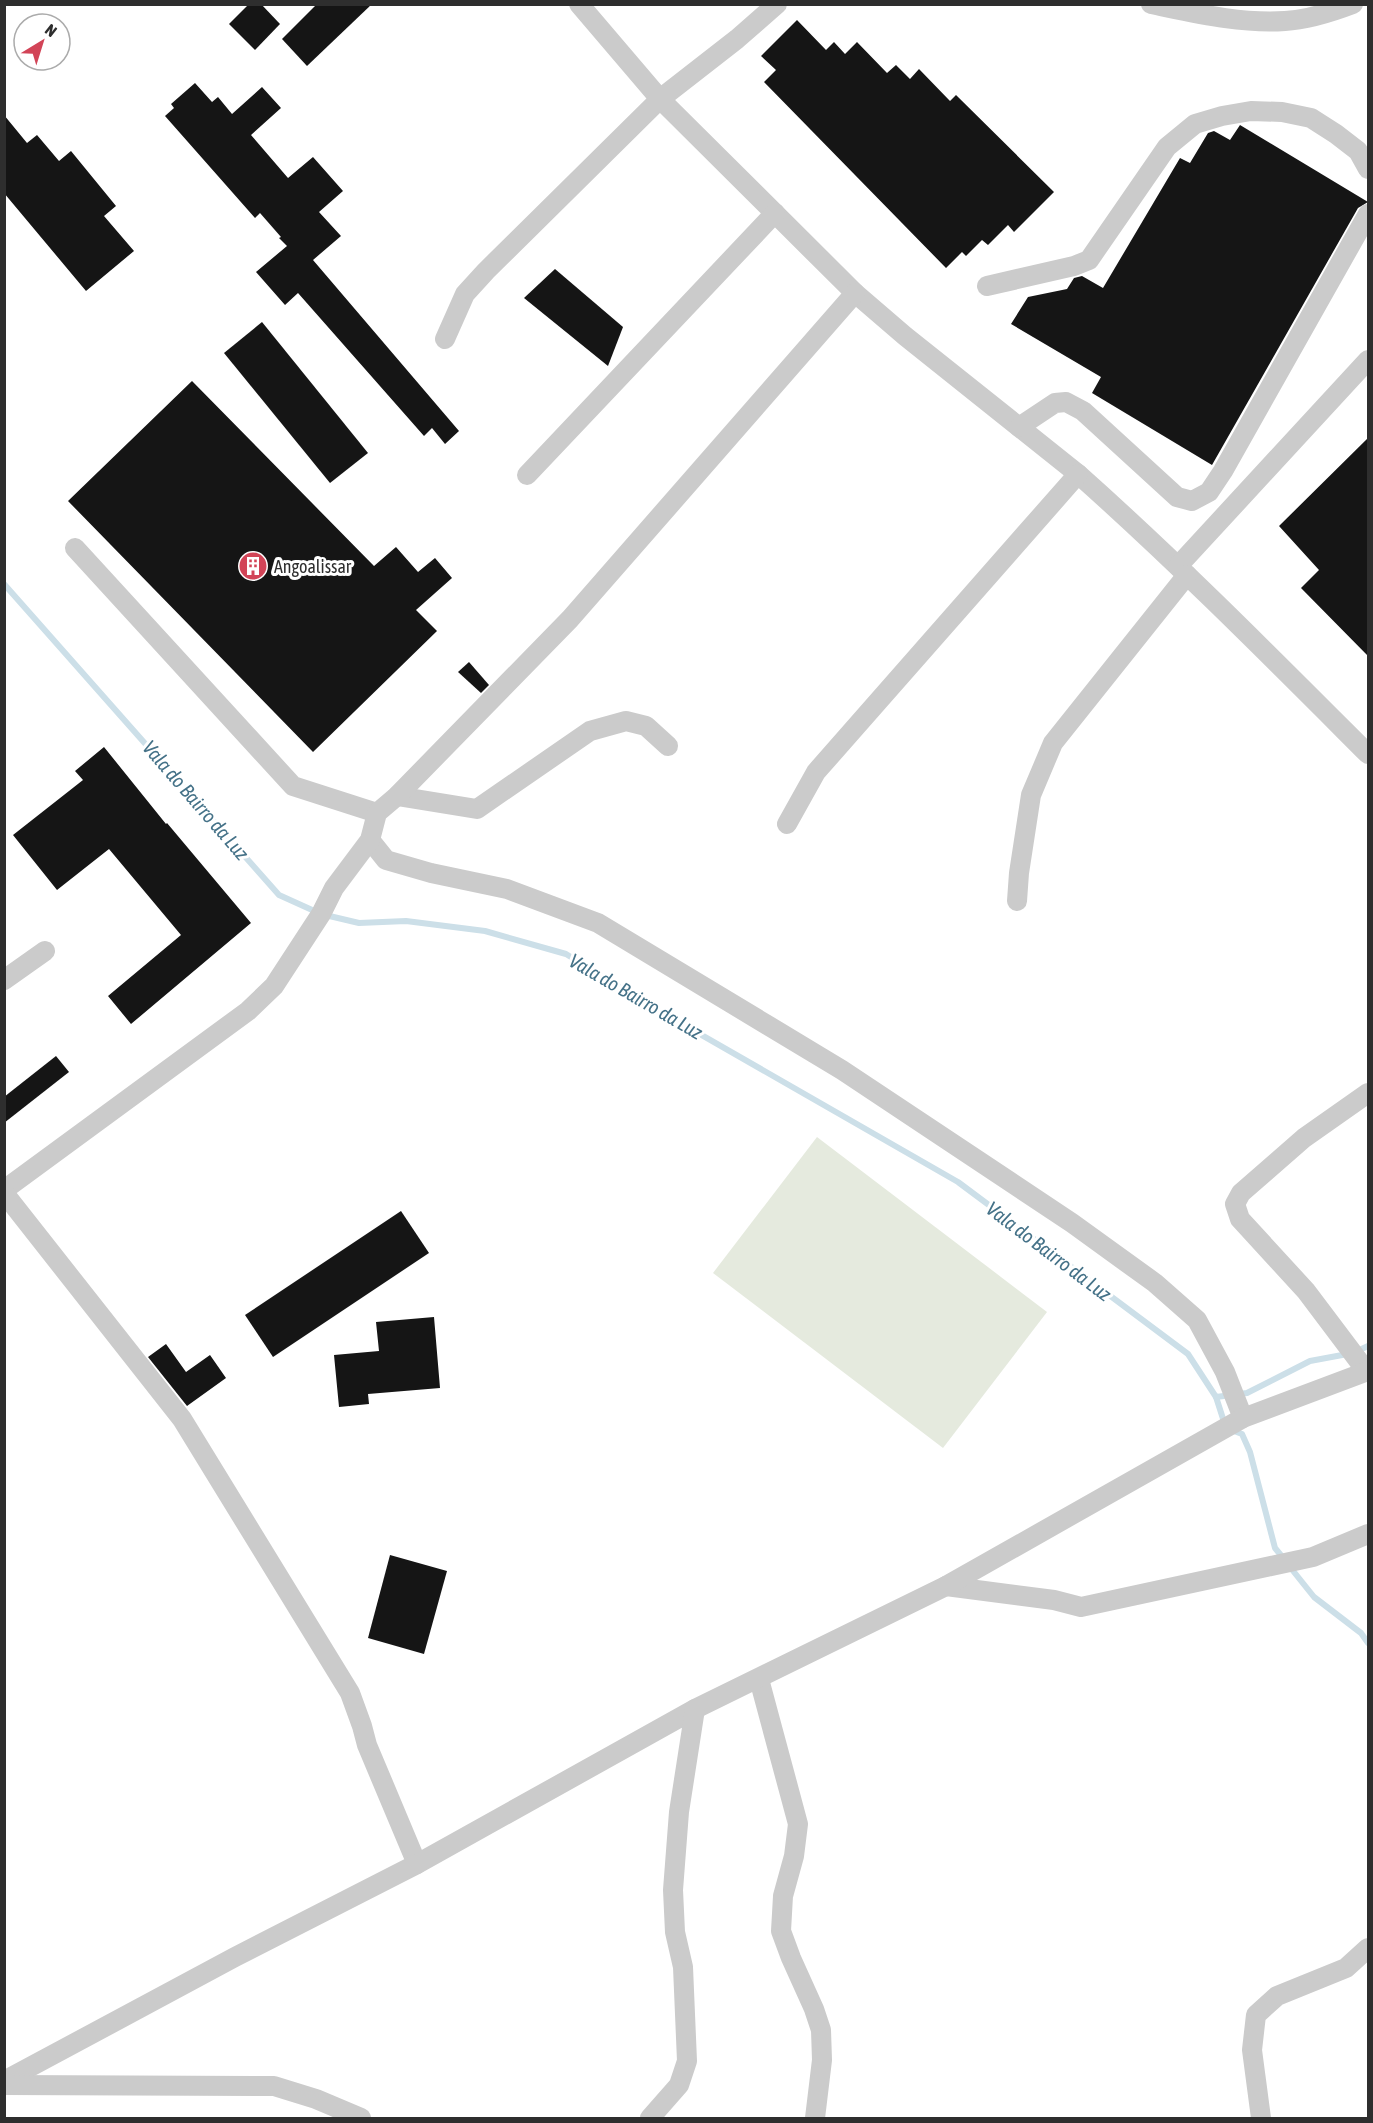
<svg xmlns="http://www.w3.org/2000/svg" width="1373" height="2123" viewBox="0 0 1373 2123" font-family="'Asap Condensed',sans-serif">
	<rect width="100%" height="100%" fill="#fff"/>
	<polygon fill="#e5eade" points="817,1137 1047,1312 943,1448 713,1273"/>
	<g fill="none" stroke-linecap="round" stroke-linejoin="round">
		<g stroke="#ccdfe8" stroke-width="6">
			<polyline points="4,584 279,895 321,914 359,923 406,921 485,931 566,954 644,1002 958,1182 1188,1354 1216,1397 1247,1393 1310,1361 1353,1353 1368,1346"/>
			<polyline points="1216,1397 1226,1428 1242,1434 1250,1452 1275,1548 1284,1559"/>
			<polyline points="1290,1567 1314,1597 1361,1633 1368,1643"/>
		</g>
	</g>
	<g fill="#151515">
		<polygon points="249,4 261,4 280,24 255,50 229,24"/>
		<polygon points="317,4 372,4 307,66 282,39"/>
		<polygon points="797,20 826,50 834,42 845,54 857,42 887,73 896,65 910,79 919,69 950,101 956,95 1054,192 1014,232 1008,225 988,245 982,240 966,256 962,252 946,268 764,82 776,70 761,56"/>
		<polygon points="195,83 212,102 218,97 232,114 262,87 281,108 251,135 288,178 313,157 343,191 319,212 341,236 313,260 459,431 445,444 432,428 424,436 298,293 285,305 256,272 287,246 279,238 281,237 260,213 255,218 165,116 174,108 171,104"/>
		<polygon points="4,115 27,143 37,135 59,161 71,151 116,206 104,216 134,251 86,291 4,193"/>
		<polygon points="1240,125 1368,202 1358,208 1212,465 1092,393 1101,377 1011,324 1028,297 1067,289 1074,278 1082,276 1103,288 1180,158 1190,163 1208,133 1214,131 1230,140"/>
		<polygon points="555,269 623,327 608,366 524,298"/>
		<polygon points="262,322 368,453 330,483 224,353"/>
		<polygon points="192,381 374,566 396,547 418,572 435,558 452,578 416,610 437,631 313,752 68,501"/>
		<polygon points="1368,438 1368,656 1301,588 1319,570 1279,526"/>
		<polygon points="469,662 489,685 481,693 458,672"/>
		<polygon points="104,747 166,824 167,823 251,923 131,1024 108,996 181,935 109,849 57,890 13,835 83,780 75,771"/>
		<polygon points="56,1056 69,1072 4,1123 4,1097"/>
		<polygon points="401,1211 429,1253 273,1357 245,1315"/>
		<polygon points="434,1317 440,1388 368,1394 369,1404 339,1407 334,1355 379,1351 376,1322"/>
		<polygon points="166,1344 186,1372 210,1355 226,1378 187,1406 148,1357"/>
		<polygon points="390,1555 447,1571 424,1654 368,1638"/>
	</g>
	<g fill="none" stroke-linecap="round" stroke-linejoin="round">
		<g stroke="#cbcbcb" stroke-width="20">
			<path d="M579,4L660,99L855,293L905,336L1078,474C1178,563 1273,659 1368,754"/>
			<path d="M1151,4C1195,13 1240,24 1285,21C1307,20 1332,12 1353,4"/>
			<polyline points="987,286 1074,266 1089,260 1167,147 1195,124 1222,116 1251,111 1282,112 1311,118 1336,134 1358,151 1368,169"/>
			<polyline points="445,339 465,294 486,271 660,99 737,39 777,4"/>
			<polyline points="1019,427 1055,403 1066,402 1083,411 1177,497 1192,501 1209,492 1223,471 1368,214"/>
			<polyline points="527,475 775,213"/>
			<polyline points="75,548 293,786 377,813"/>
			<polyline points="1178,566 1368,360"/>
			<polyline points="397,796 477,809 590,731 626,721 646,726 668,746"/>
			<polyline points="787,824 816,772 1078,474"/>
			<polyline points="370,840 386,860 431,873 507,889 598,923 842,1070 1072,1223 1155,1283 1197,1320 1225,1372 1243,1418"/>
			<polyline points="1017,901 1019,873 1031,795 1053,743 1187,575"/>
			<polyline points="4,980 45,951"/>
			<polyline points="4,1190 248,1011 274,986 321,914 334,888 370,840 377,813 397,796 570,619 855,293"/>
			<polyline points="4,1193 182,1419 350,1693 362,1726 367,1745 417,1864"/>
			<polyline points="1367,1372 1306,1291 1240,1219 1235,1204 1241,1193 1304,1138 1368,1093"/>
			<polyline points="946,1586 1054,1600 1081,1607 1313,1557 1368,1534"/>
			<polyline points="759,1679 798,1824 794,1856 783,1896 781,1931 791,1958 814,2009 821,2030 822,2060 815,2118"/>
			<polyline points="4,2081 235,1957 417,1864 695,1709 946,1586 1243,1418 1368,1371"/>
			<polyline points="4,2085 274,2086 316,2099 361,2118"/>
			<polyline points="650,2118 679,2085 687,2061 683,1967 675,1932 673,1890 679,1812 695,1709"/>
			<polyline points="1261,2118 1252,2050 1256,2015 1277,1996 1346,1968 1368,1948"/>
		</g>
	</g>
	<defs>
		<g id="building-disc" transform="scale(1.5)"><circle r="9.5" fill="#d24457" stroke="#fff"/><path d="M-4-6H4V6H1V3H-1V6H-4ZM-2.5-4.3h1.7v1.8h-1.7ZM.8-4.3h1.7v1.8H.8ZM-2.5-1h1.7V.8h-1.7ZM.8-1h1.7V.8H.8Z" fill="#fff"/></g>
	</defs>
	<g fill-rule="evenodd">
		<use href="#building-disc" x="253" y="566"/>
	</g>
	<g text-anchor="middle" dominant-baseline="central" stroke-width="6" stroke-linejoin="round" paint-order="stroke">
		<g font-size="18" fill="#2e2e2e" stroke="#fff" text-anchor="start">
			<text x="274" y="566">Angoalissar</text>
		</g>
		<g font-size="20" font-style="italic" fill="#457288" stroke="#fff">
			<text transform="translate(196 800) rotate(49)">Vala do Bairro da Luz</text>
			<text transform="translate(636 996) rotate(30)">Vala do Bairro da Luz</text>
			<text transform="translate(1049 1251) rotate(37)">Vala do Bairro da Luz</text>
		</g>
	</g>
	<rect width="1373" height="2123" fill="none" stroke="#2e2e2e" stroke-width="12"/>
	<g transform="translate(42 42) rotate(38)"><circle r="28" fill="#ffffff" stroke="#ababab" stroke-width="1.5"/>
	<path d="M0-4.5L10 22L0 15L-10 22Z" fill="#d24457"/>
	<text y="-9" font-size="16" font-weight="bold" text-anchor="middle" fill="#2e2e2e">N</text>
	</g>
</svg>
